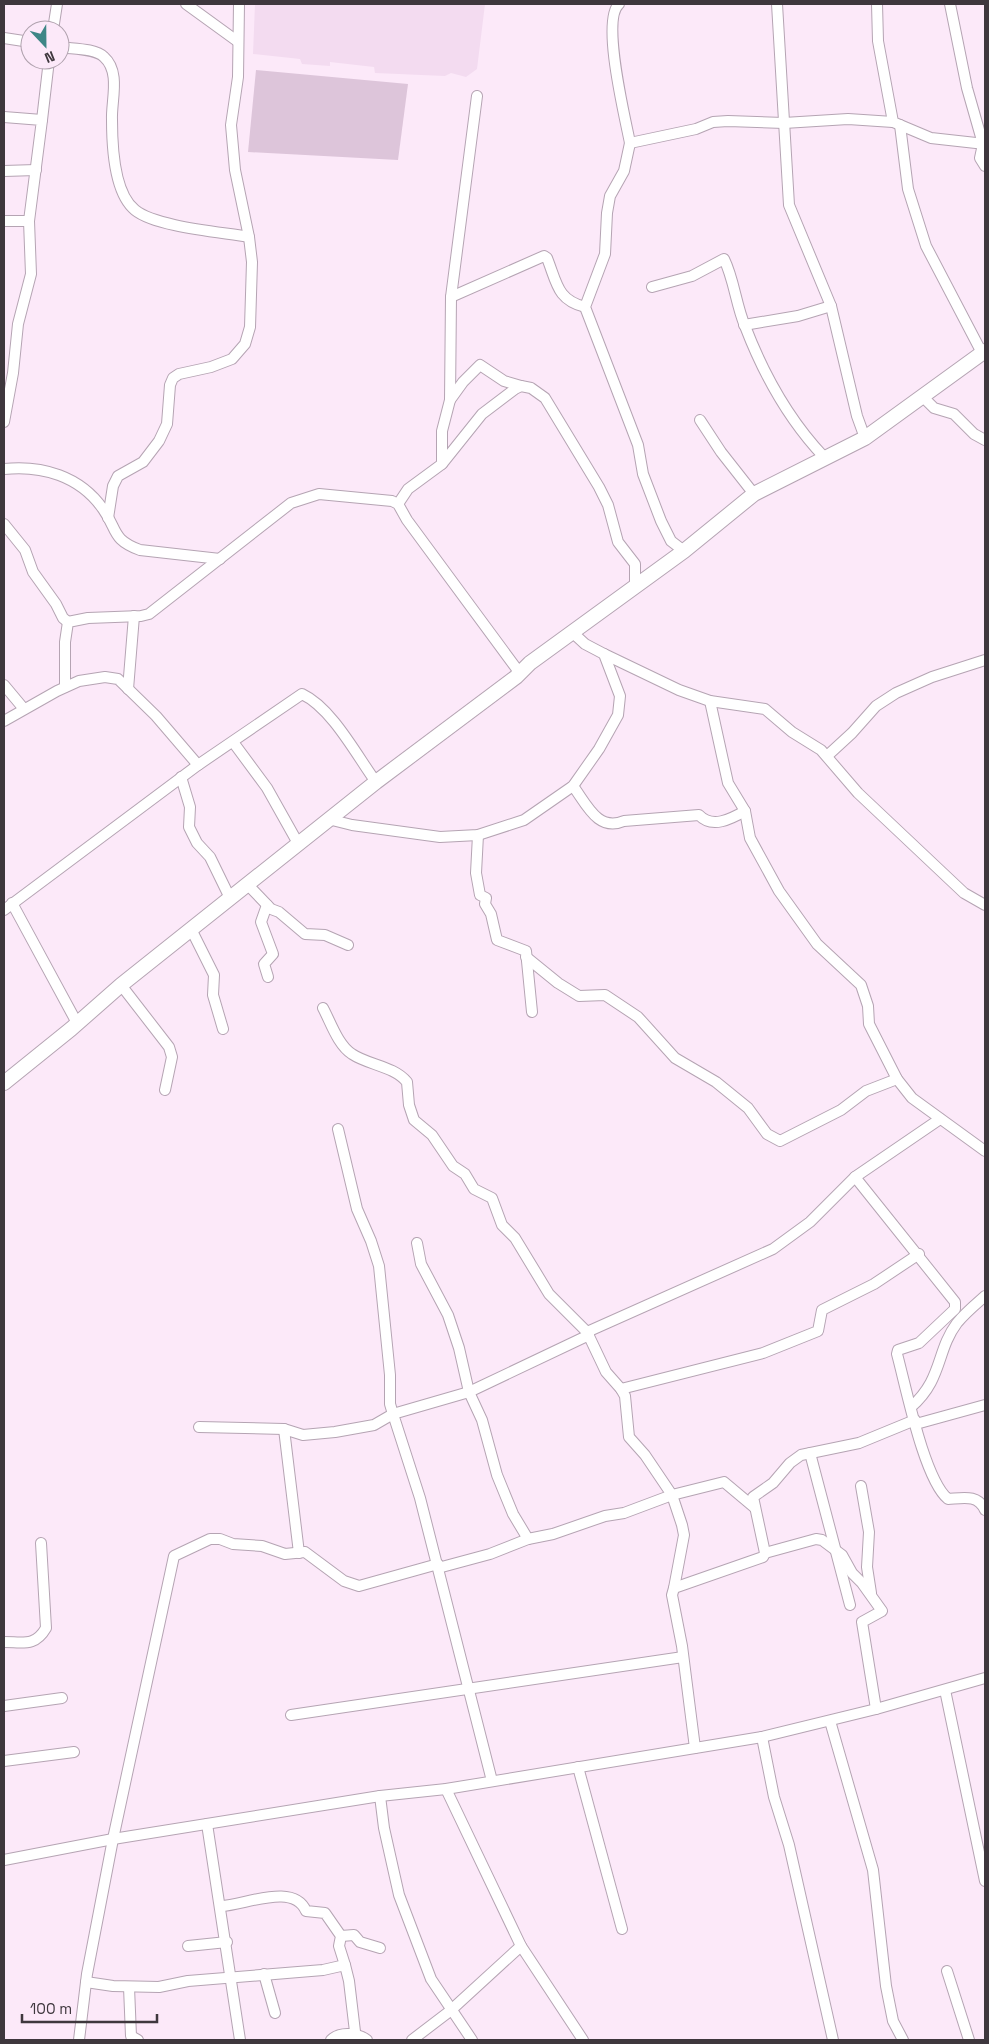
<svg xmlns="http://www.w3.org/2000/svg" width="989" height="2044" viewBox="0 0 989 2044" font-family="'Space Grotesk',sans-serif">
	<rect width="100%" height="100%" fill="#fce9f9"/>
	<polygon fill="#f3dbf0" points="255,4 485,4 477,69 466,77 451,73 445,76 375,73 374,67 330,62 330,66 302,64 300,59 253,54"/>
	<polygon fill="#ddc5da" points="256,70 408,84 398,160 248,152"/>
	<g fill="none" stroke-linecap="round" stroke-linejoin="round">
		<g stroke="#b5a4b3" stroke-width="12">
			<g id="street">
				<polyline points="186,4 237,41"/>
				<path d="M619,4C601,20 625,117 630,143L696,129L713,122L728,121L784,123L848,119L893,122"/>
				<polyline points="777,4 789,205 831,306 857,416 865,438"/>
				<polyline points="877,4 878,41 893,122 931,138 985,144"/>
				<polyline points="950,4 967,88 983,144 980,158 985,166"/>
				<polyline points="53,30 57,4"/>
				<polyline points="4,38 30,42"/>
				<path d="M60,47C72,49 95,48 104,57C121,72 111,101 112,120C112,145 114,193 135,210C156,227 221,232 249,237"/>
				<polyline points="4,117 42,120 29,221 31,274 18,324 13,373 4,422"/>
				<polyline points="42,120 49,60"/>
				<polyline points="900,125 908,189 926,246 982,353"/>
				<polyline points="630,143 624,171 610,196 607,213 605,254 585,307 638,445 643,474 661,521 671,541 684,551"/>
				<polyline points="4,171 36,170"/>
				<polyline points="4,221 29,221"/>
				<path d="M652,287L692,276L724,259C734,279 736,305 745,326C763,373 789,420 824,457"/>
				<path d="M451,297L544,256L547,258C557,283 557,300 585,307"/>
				<polyline points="744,325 798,316 831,306"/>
				<polyline points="923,397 934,408 954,414 974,434 985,440"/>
				<polyline points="450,400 463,382 480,365 504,381 521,386"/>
				<polyline points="700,420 721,452 754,494"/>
				<polyline points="442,464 482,414 515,389 521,386 531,388 545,398 599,487 608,505 618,542 635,564 635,585"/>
				<path d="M4,469C42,465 80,476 103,509C118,530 111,539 140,550L220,559"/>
				<polyline points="398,504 408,489 442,464 442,431 450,400 451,297 477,96"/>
				<polyline points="108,518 113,486 118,476 143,462 159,441 167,424 170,385 173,378 179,374 211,367 232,359 245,344 250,327 252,262 249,237 235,170 231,125 238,77 239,4"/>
				<polyline points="4,524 25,550 33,572 56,604 63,618 68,622"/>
				<polyline points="604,654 679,690 710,701 765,709 792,732 821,750 858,793 964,893 985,905"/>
				<polyline points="4,685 24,709"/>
				<polyline points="65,687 65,642 68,622 88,618 141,616 149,614 291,503 319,494 392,501 398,504 407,520 519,672"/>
				<polyline points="128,689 134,616"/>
				<polyline points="710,701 728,783 745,811 750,838 779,891 817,944 861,985 868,1006 869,1024 897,1079 912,1098 985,1151"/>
				<polyline points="4,721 57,691 79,681 105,677 118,679 156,716 198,765"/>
				<polyline points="233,742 267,788 299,845"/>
				<polyline points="827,756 852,733 876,706 896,693 932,677 985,660"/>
				<polyline points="181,777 190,807 189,827 197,843 210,857 230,898"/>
				<path d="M573,786C587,805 598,832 624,821L699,815C712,829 731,819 745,811"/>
				<polyline points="332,820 352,825 440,837 478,835 524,820 573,786 599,749 618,715 620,696 604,654 585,644 573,633"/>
				<polyline points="478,835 476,873 480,895 486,898 485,904 491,914 497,940 526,951 532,1012"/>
				<polyline points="248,885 271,909 279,912 305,934 325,935 348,945"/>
				<polyline points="12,903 77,1023"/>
				<polyline points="267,905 261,922 273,954 264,964 268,977"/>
				<path d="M4,910L198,765L302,694C332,708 357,756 376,782"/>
				<polyline points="191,929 214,975 213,995 223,1029"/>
				<polyline points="526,957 558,983 579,996 605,995 638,1017 675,1058 716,1082 748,1108 767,1134 780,1141 841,1110 866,1091 897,1079"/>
				<polyline points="121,985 169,1047 172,1057 165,1090"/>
				<path d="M323,1008C331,1023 338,1045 352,1054C368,1065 394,1066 407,1082L409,1105L414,1120L432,1135L453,1166L465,1174L474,1189L492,1198L502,1225L515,1238L549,1294L587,1332L606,1372L621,1389L625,1396L629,1437L645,1455L672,1495L682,1525L684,1535L674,1588"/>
				<path d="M855,1177L955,1302V1309L919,1343L898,1350L897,1354C906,1387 924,1479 948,1499C963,1498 978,1494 985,1510"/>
				<polyline points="417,1243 421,1264 448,1315 459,1348 469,1392 482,1420 497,1475 513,1514 528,1539"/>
				<polyline points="587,1332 773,1249 810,1222 855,1177 940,1119"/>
				<polyline points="621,1389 763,1353 818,1331 822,1310 874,1284 919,1254"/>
				<path d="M911,1407C943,1379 936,1351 957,1323C965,1313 976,1304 985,1296"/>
				<polyline points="916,1424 985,1405"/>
				<polyline points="199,1427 284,1429 303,1435 335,1432 374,1425 393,1414 390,1404 390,1375 379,1266 371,1241 357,1209 338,1129"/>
				<polyline points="284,1429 299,1553"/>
				<polyline points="810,1453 850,1605"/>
				<polyline points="861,1486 869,1532 867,1567 871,1593"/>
				<polyline points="765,1553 816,1539 822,1540 842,1555 852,1573 862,1583 882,1611 862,1622 876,1709"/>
				<polyline points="438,1568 490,1554 528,1539 553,1534 605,1516 624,1513 672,1495 724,1482 755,1508"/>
				<path d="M4,1642C23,1642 35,1647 46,1628L41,1543"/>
				<polyline points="945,1690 985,1881"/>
				<polyline points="4,1706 62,1698"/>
				<polyline points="291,1715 683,1657"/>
				<polyline points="830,1721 873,1870 886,1986 893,2021 903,2040"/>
				<polyline points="762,1737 774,1797 789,1845 833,2040"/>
				<polyline points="695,1748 682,1646 672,1595 674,1588 763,1557 765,1553 753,1497 773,1483 790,1463 801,1455 859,1443 915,1420"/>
				<polyline points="4,1761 74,1752"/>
				<polyline points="578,1767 622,1929"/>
				<polyline points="492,1781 420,1498 393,1414 469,1392 589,1335"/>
				<polyline points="446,1789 521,1946 583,2040"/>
				<polyline points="380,1796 384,1828 399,1895 431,1979 472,2040"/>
				<polyline points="207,1824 240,2040"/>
				<polyline points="4,1860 113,1839 380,1796 446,1789 762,1737 876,1709 985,1678"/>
				<path d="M221,1906C245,1905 294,1882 306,1911L325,1913L341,1936L339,1946L345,1965"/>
				<polyline points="341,1936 354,1935 360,1942 380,1948"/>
				<polyline points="188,1946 227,1942"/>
				<polyline points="947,1971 969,2040"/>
				<polyline points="264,1974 275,2013"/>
				<polyline points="86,1982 113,1986 159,1987 188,1981 323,1970 345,1965 349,1981 356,2040"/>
				<polyline points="129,1987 131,2036 138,2040"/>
				<polyline points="79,2040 87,1974 113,1839 174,1556 210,1539 220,1539 233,1544 262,1546 285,1554 305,1552 344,1581 359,1586 438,1564"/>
				<path d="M331,2040C340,2031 358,2033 367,2040"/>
				<polyline points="412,2040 450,2011 521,1946"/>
			</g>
		</g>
		<g stroke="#b5a4b3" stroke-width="16">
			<polyline id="secondary" points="4,1083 71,1029 121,985 376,782 516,677 530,663 684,551 754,494 865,438 985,351"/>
		</g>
		<use href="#street" stroke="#fff" stroke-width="10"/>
		<use href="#secondary" stroke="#fff" stroke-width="14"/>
	</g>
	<rect width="989" height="2044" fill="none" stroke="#3e373d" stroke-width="10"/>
	<g transform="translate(45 45) rotate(158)"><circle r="24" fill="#fce9f9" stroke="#b0a2ae"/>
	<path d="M0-4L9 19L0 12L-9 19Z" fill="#3e8686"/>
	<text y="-8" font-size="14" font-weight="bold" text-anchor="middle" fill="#3e373d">N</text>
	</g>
	<path d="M22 2014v8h135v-8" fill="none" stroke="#3e373d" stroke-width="2.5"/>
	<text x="30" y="2014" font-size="15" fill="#3e373d" stroke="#fce9f9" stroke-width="4" paint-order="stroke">100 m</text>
</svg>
